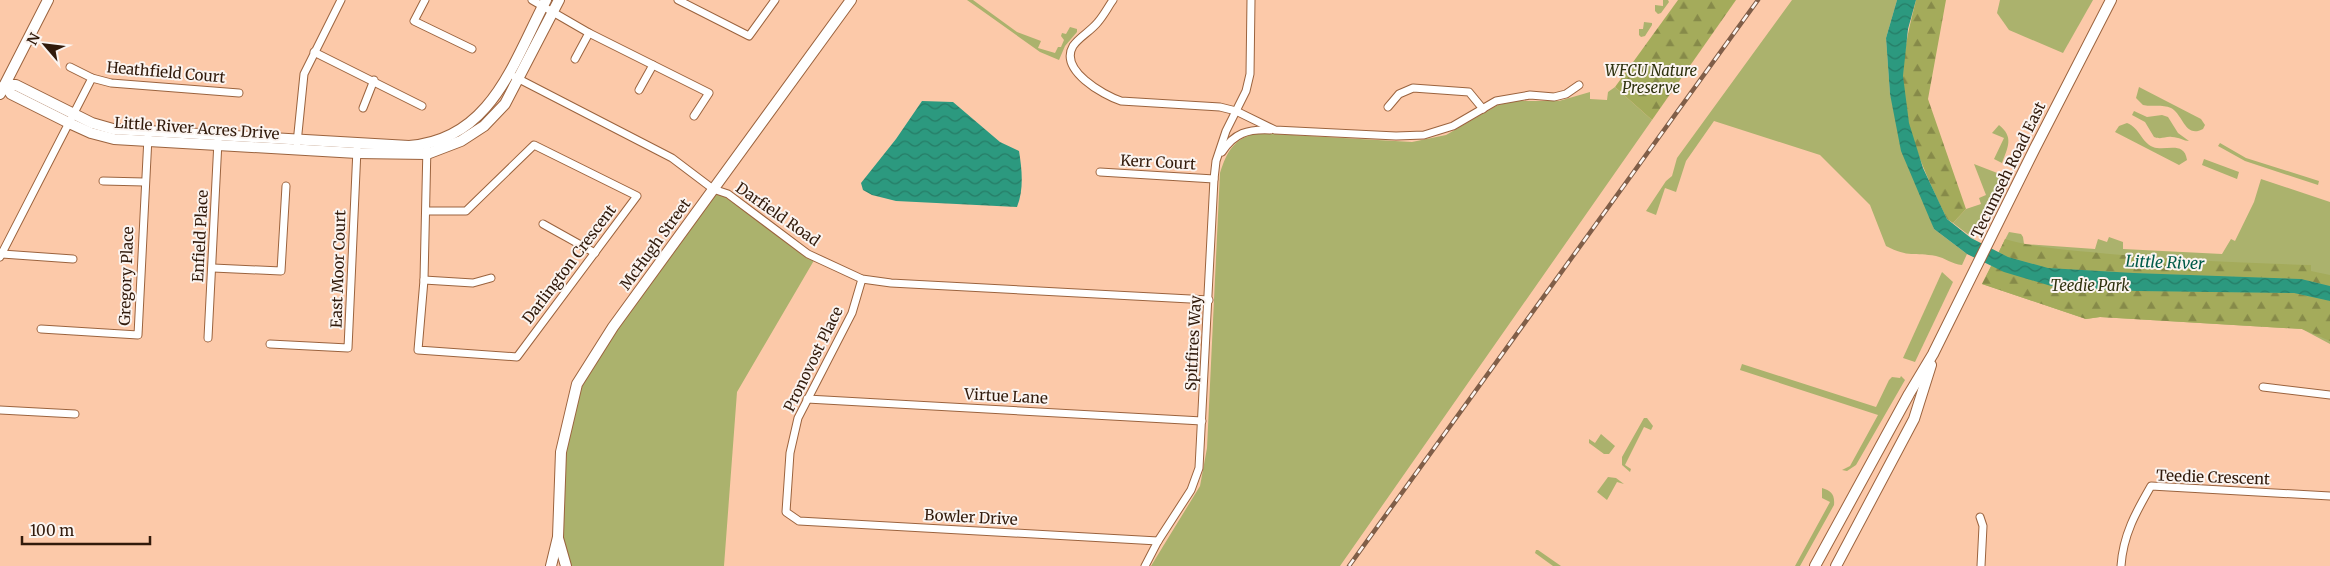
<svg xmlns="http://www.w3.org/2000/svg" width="2330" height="566" viewBox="0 0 2330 566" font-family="Merriweather,serif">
	<defs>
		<pattern id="forest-firs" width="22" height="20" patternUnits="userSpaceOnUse" patternTransform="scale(1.25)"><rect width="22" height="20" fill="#a4ab5b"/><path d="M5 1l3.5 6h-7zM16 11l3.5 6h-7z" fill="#868a49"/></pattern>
		<pattern id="water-waves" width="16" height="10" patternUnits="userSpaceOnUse" patternTransform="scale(1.25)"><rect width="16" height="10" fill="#2c997f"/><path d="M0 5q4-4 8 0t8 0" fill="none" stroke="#267c66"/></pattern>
	</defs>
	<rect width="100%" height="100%" fill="#fcc9a9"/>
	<g fill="#abb26d">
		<polygon points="967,0 973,0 1017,32 1041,41 1038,48 1055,53 1058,47 1061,47 1064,40 1061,36 1062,33 1066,34 1070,27 1077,29 1077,32 1065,46 1059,60 1040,52"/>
		<polygon points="1663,0 1668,0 1669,2 1661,13 1658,14 1655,11 1655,5 1663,6"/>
		<path d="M1792,0H1897L1886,38L1890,94L1934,229L1967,254L1962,265C1952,264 1945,258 1936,256C1914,252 1909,258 1886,246L1870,205L1820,155L1714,121L1686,161L1676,192L1665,188L1656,215L1646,211L1666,181L1672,176L1677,158Z"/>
		<polygon points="2000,0 2093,0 2063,53 2009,30 1997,13"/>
		<polygon points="1644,22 1652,23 1652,25 1645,36 1641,37 1639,35 1639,29 1643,29"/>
		<path d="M1615,87L1652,120L1340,566H1151L1200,486L1207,448L1220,173C1227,151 1234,138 1258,133L1412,142L1446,135L1498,105L1517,101H1559L1590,92V99L1607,100L1608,92Z"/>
		<path d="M2139,87L2201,119L2205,125L2203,129C2185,139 2183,114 2171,108C2162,104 2152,107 2143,105L2136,98Z"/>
		<path d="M2134,111L2147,117L2162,115L2168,117L2178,133L2189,141C2184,141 2179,137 2172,137C2165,136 2162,140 2154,137L2145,122L2132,115Z"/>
		<path d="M2127,123C2140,128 2141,142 2153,147C2165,152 2184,140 2187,160L2179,165L2115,132L2119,126Z"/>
		<path d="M1999,125C2014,137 2008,147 2002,163L1994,159L2004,138L1992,133Z"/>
		<polygon points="2220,143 2246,158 2319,181 2318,185 2245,161 2218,146"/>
		<polygon points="2204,159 2239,172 2237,179 2202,165"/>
		<polygon points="1974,164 2005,176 1974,239 1953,223 1966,209 1981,204 1979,198 1986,195"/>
		<polygon points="2261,179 2330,202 2330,344 2302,329 2100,317 2086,319 1982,284 2009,232 2021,234 2023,237 2024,244 2095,249 2098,239 2107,242 2109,237 2123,242 2123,249 2222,254 2231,239 2235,241 2254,202"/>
		<polygon points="713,189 816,257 737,392 724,566 566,566 558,537 561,452 577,384"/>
		<polygon points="1942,272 1953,282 1915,362 1903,358"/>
		<polygon points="1742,364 1876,407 1889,380 1892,377 1900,378 1901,376 1905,380 1856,465 1847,471 1842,470 1850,466 1878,415 1740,370"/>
		<polygon points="1644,418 1647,418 1653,426 1651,430 1644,427 1625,465 1631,469 1630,472 1622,465 1622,457"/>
		<polygon points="1601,434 1615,446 1609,454 1604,454 1589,443 1589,439 1595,443"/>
		<polygon points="1608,477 1616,478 1624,484 1617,482 1607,500 1597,492"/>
		<path d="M1822,488C1831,491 1835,494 1834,505L1800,566H1795L1830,502L1822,498Z"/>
		<polygon points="1536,550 1538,550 1561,566 1553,566 1535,553"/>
	</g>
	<g fill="url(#forest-firs)">
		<polygon points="1678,0 1736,0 1652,120 1615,87"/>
		<path d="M1916,0H1946L1928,99L1966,209L1953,223L1947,219C1926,175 1902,127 1903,76C1903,51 1910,24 1916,0Z"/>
		<path d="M2005,239C2039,249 2074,250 2110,254C2177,260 2243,263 2311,265V271L2330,275V286L2301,279L2134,273L2048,268L2008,257L1999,252Z"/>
		<polygon points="1991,266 2051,286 2136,291 2294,293 2330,301 2330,341 2302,329 2100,317 2086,319 1982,284"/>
	</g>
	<g fill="url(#water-waves)">
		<polygon points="1897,0 1916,0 1908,29 1903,76 1909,123 1923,168 1947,219 1971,238 2008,257 2048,268 2134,273 2301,279 2330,286 2330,301 2294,293 2136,291 2051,286 2004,272 1967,254 1934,229 1901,151 1890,94 1886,38"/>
		<path d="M922,101L953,102L1000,142L1019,151C1022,170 1024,189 1017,207L896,201L872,195L863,190L861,183L896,139Z"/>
	</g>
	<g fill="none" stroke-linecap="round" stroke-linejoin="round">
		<g stroke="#9b633e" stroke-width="9">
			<g id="street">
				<polyline points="425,0 414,21 472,49"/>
				<polyline points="532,0 589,33 709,93 694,116"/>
				<polyline points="678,0 749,36 775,0"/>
				<path d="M1113,0C1108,7 1104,15 1098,22C1091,31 1079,37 1073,46C1059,70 1103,95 1121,101L1220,107L1236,111L1275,130L1396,136L1424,135L1453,126L1496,101L1530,95L1554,97L1566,94L1579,85"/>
				<polyline points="314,52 422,106"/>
				<polyline points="575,59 589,33"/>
				<polyline points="70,67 92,78 111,83 239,93"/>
				<polyline points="515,77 672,158 713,189 728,194 808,254 862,279 891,283 1209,300"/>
				<polyline points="639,90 653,65"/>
				<polyline points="1388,107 1399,94 1413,88 1469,92 1483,109"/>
				<polyline points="363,108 374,80"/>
				<polyline points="297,143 304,74 341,0"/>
				<path d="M1222,152C1234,133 1248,129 1270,130"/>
				<polyline points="1100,172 1214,179"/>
				<polyline points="103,181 144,182"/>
				<polyline points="427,211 466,211 534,145 637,196 517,357 418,350 424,280 427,145"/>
				<polyline points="543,224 595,253"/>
				<polyline points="2,254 73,259"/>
				<polyline points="0,257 92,78"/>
				<polyline points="213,268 281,271 286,186"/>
				<polyline points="862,279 852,313 798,418 790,453 786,512 799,521 1158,541"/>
				<polyline points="424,280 473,283 491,278"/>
				<polyline points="41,329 138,335 148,137"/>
				<polyline points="208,338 218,141"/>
				<polyline points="270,344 348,348 357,149"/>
				<polyline points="2263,387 2330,395"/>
				<polyline points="807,399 1202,421"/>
				<polyline points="0,410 75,414"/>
				<polyline points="1980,517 1983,526 1981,566"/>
				<polyline points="1145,566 1158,541 1191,490 1199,468 1214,179 1216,161 1226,131 1246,91 1250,74 1251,0"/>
				<path d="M2121,566C2123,535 2136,512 2151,486L2330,496"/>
			</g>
		</g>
		<g stroke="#9b633e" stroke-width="12">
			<g id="secondary">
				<polyline points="5,85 11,94 69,123 91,133 114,139 357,153 427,154 461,141 484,126 505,104 559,0"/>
				<path d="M5,85H16L92,123L113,129L409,146C491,140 513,63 546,0"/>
				<polyline points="0,94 48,0"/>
				<polyline points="558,538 566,566"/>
				<polyline points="551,566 558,537 561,452 577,384 613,327 851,0"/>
				<polyline points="1815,566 1909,394 1933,354 2035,148 2111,0"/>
				<polyline points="1836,566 1914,419 1931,365"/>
			</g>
		</g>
		<use href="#street" stroke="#fff" stroke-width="7"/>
		<use href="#secondary" stroke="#fff" stroke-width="10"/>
		<g stroke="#805e48" stroke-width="4.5">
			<polyline id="rail" points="1349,566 1758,0"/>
		</g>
		<use href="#rail" stroke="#fbf4f0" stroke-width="2.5" stroke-dasharray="8" stroke-linecap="butt"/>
	</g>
	<g text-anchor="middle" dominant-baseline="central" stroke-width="4" stroke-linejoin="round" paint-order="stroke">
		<g font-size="15" font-style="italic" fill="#2f320e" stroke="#fbf4f0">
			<text x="1651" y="70">WFCU Nature<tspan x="1651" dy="17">Preserve</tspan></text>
			<text x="2090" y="285">Teedie Park</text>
		</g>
		<g font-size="15" fill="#311a0b" stroke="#fbf4f0">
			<text transform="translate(166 72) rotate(5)">Heathfield Court</text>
			<text transform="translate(197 128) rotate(4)">Little River Acres Drive</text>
			<text transform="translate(1158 162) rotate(3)">Kerr Court</text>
			<text transform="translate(2008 170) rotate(-64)">Tecumseh Road East</text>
			<text transform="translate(778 214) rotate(35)">Darfield Road</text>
			<text transform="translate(200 236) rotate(-87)">Enfield Place</text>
			<text transform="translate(655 244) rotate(-54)">McHugh Street</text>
			<text transform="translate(569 264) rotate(-53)">Darlington Crescent</text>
			<text transform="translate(338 269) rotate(-88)">East Moor Court</text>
			<text transform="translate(126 276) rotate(-88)">Gregory Place</text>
			<text transform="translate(1193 343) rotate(-87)">Spitfires Way</text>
			<text transform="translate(813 359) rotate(-64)">Pronovost Place</text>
			<text transform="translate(1006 396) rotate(3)">Virtue Lane</text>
			<text transform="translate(2213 477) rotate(2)">Teedie Crescent</text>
			<text transform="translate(971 517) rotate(3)">Bowler Drive</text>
		</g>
		<g font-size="16" font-style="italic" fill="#005b49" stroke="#fbf4f0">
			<text transform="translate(2165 262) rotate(2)">Little River</text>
		</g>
	</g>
	<g transform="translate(45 45) rotate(298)" stroke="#fbf4f0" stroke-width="4" paint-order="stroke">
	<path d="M0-4L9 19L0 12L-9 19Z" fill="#311a0b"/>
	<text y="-8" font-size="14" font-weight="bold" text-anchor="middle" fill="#311a0b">N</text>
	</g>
	<path d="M22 536v8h128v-8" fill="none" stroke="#311a0b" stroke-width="2.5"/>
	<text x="30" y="536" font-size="15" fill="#311a0b" stroke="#fbf4f0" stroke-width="4" paint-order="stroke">100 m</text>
</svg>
